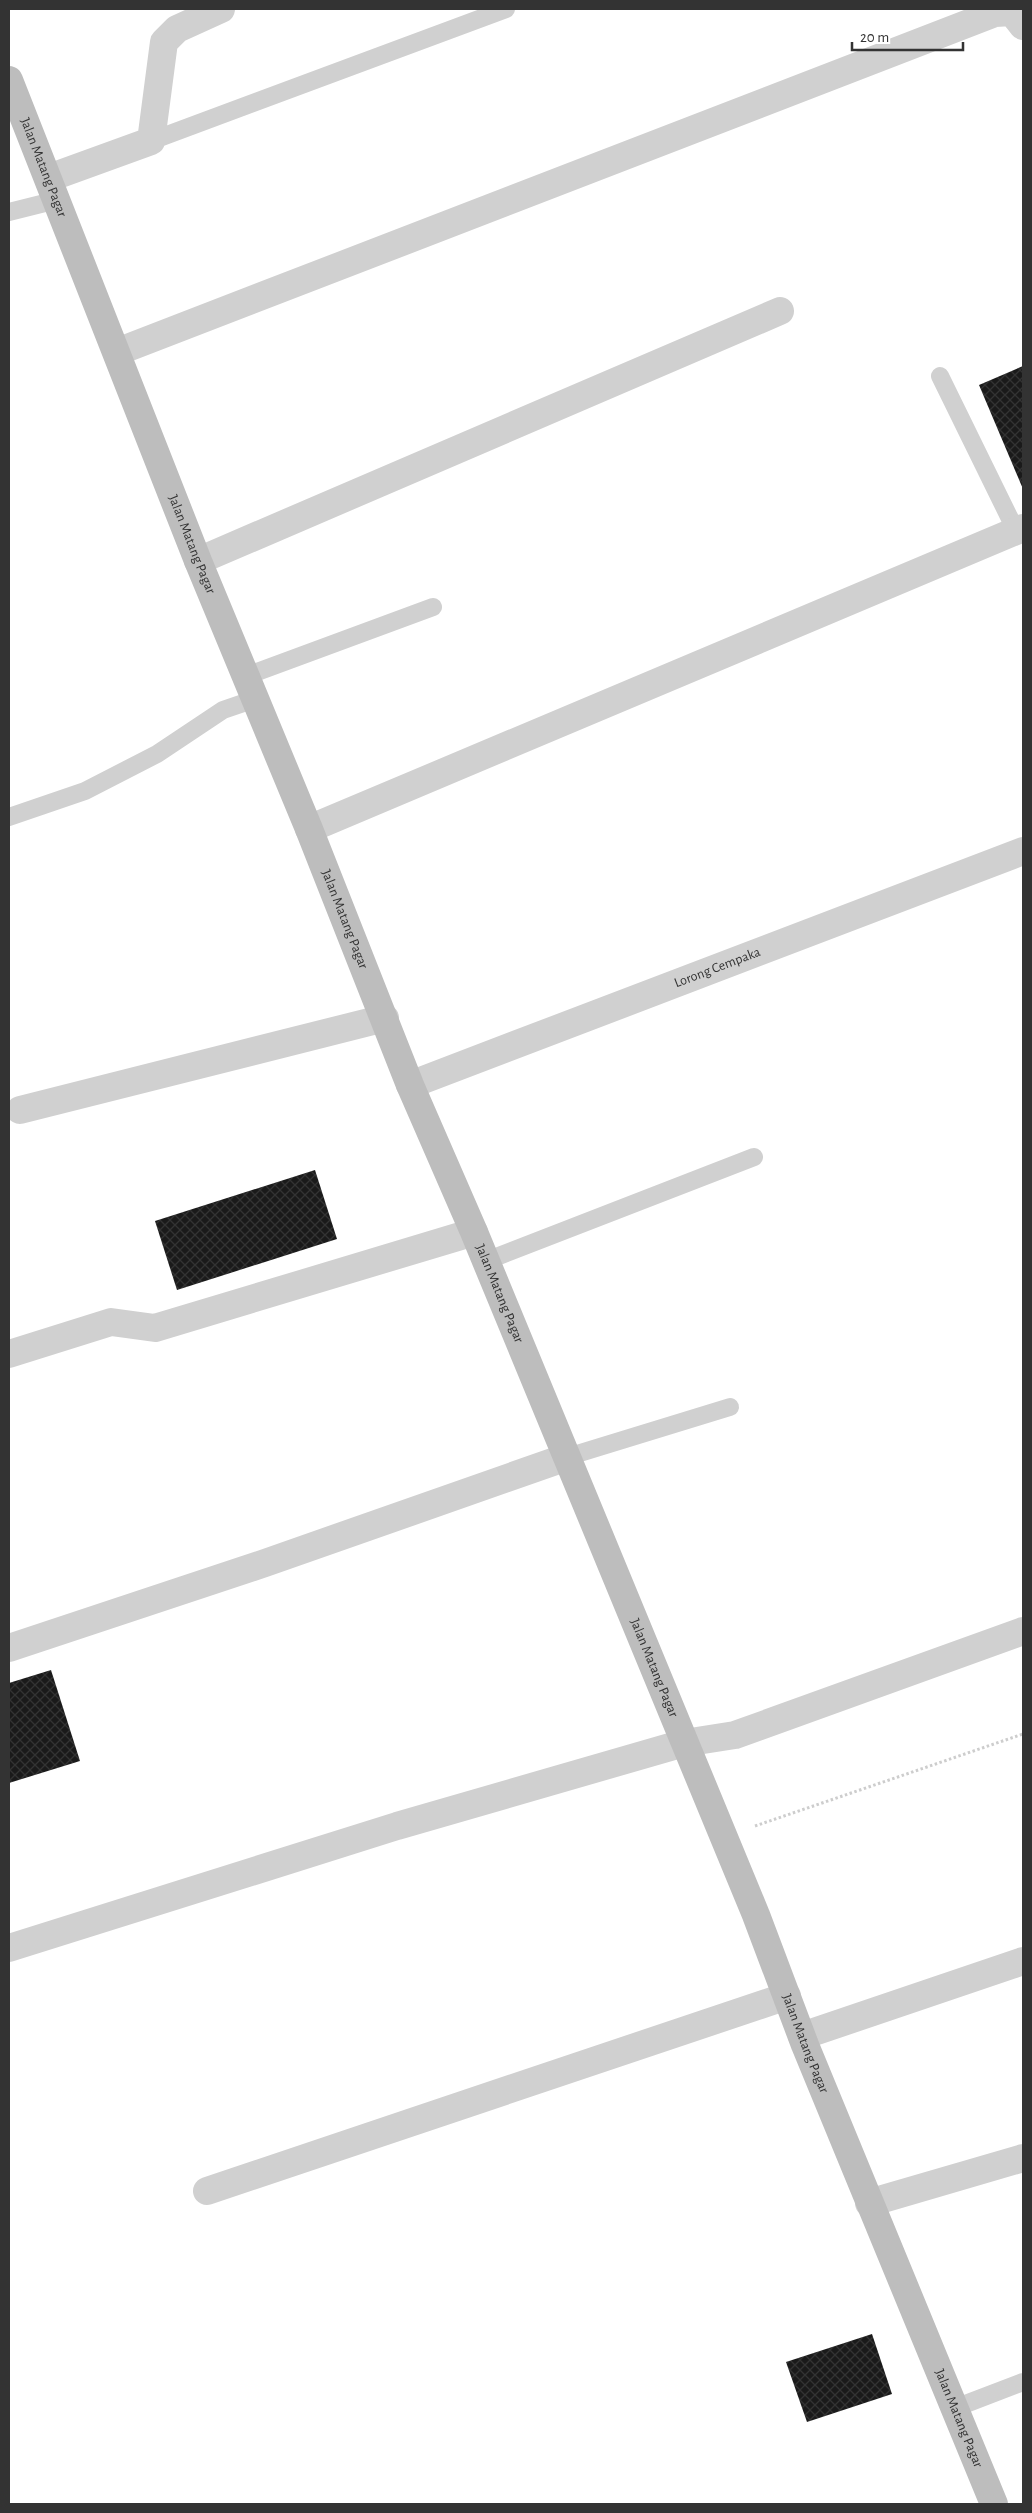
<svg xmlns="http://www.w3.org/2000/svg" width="1032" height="2513" viewBox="0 0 1032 2513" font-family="'Alegreya Sans',sans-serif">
	<defs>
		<pattern id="building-cross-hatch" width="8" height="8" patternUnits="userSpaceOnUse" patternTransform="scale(1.25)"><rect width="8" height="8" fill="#1a1a1a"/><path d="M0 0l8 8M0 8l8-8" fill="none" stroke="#333"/></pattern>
	</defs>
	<rect width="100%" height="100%" fill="#fff"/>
	<g fill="url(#building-cross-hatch)">
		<polygon points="1023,366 1023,489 979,385"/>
		<polygon points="315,1170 337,1239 177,1290 155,1221"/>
		<polygon points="51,1670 80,1761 9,1783 9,1683"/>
		<polygon points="872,2334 892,2394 807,2422 786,2362"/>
	</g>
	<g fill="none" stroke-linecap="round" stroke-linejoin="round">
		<polyline stroke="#cdcdcd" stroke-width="3" stroke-dasharray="2.5 2.5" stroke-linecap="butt" points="755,1826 1023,1734"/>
		<g stroke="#d0d0d0" stroke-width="18">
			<polyline points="151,141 506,9"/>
			<polyline points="9,212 57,200"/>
			<polyline points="940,376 1016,531"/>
			<polyline points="246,676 433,607"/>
			<polyline points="9,817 85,791 157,754 223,710 255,699"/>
			<polyline points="486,1261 754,1157"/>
			<polyline points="567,1457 730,1407"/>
			<polyline points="955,2408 1023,2382"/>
		</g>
		<g stroke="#d0d0d0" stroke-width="28">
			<polyline points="49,178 151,141 164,42 177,29 221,9"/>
			<polyline points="117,352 995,13 1012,12 1023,26"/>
			<polyline points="198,561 780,311"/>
			<polyline points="309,829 1023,528"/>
			<path id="s1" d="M410,1085L1023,851"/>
			<polyline points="20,1110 385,1018"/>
			<polyline points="9,1354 111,1322 155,1328 474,1232"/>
			<polyline points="9,1648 265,1563 567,1457"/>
			<polyline points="9,1948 397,1826 684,1743 735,1735 1023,1631"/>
			<polyline points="802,2036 1023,1961"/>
			<polyline points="207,2191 787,1996"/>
			<polyline points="869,2203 1023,2158"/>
		</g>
		<path stroke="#bdbdbd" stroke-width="28" id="s2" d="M9,80L198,561L309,829L410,1085L474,1232L756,1915L805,2045L994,2504"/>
	</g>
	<g text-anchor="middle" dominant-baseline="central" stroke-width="5" stroke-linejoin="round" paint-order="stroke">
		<g font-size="14" fill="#333" stroke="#fff">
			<text stroke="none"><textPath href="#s2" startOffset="94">Jalan Matang Pagar</textPath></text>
			<text stroke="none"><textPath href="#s2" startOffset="499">Jalan Matang Pagar</textPath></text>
			<text stroke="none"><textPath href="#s2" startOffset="904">Jalan Matang Pagar</textPath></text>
			<text stroke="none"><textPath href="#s1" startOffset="329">Lorong Cempaka</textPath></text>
			<text stroke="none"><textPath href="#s2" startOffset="1309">Jalan Matang Pagar</textPath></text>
			<text stroke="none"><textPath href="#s2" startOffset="1714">Jalan Matang Pagar</textPath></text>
			<text stroke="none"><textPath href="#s2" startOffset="2119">Jalan Matang Pagar</textPath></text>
			<text stroke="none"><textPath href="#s2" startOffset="2524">Jalan Matang Pagar</textPath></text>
		</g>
	</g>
	<rect width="1032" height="2513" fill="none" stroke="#333333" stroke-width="20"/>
	<path d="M852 42v8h111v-8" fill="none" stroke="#333333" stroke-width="2.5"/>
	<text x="860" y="42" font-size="15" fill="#333333" stroke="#ffffff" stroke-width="4" paint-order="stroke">20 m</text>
</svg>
